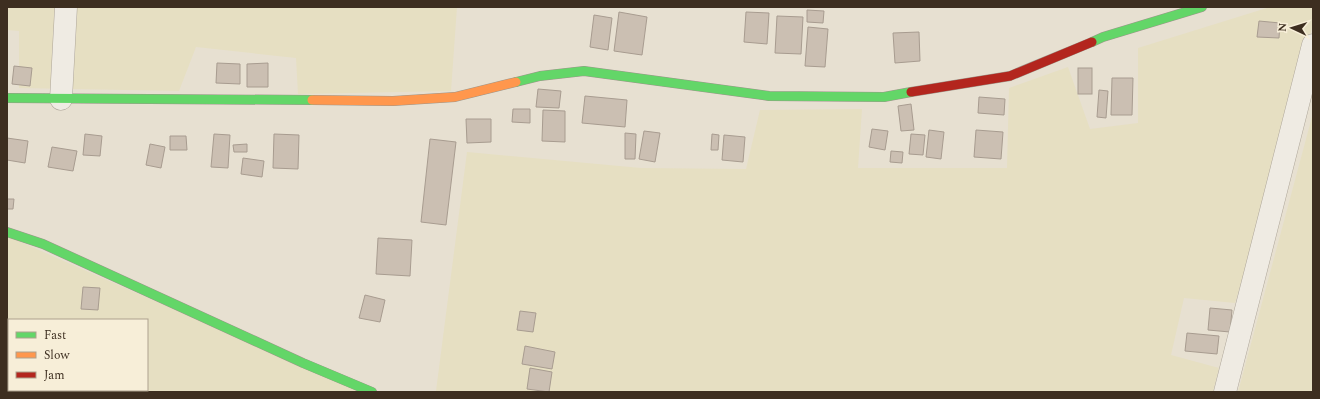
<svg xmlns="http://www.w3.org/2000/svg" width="1320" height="399" viewBox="0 0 1320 399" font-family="Spectral,serif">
	<rect width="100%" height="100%" fill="#e7e0d1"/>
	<g fill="#e6dfc2" fill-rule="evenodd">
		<polygon points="7,7 457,7 451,91 298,94 296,58 196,47 179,91 19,88 19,31 7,30"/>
		<polygon points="1270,7 1313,7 1313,23 1288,130 1235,303 1184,298 1171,355 1219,368 1213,392 439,392 436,391 467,152 641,168 746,169 760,110 862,109 858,168 1007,168 1009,88 1068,67 1090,129 1138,123 1138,48"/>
		<polygon points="1313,113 1313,392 1238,392"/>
		<path d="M7,236L362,392H7ZM9,320H147V390H9Z"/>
	</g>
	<g fill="#cbbfb2" stroke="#a89c90">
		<polygon points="807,10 824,11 823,23 807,22"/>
		<polygon points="619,12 647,17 642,55 614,51"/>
		<polygon points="746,12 769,13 767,44 744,42"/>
		<polygon points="594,15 612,18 608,50 590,47"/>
		<polygon points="777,16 803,17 801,54 775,53"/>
		<polygon points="1259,21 1280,23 1279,38 1257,37"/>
		<polygon points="808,27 828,29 825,67 805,66"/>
		<polygon points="919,32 920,61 895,63 893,33"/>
		<polygon points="217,63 240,64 240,84 216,83"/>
		<polygon points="268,63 268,87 247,87 247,64"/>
		<polygon points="14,66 32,68 30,86 12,84"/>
		<rect x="1078" y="68" width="14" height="26"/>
		<polygon points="1112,78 1133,78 1132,115 1111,115"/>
		<polygon points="538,89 561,91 559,108 536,107"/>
		<polygon points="1099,90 1108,91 1106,118 1097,117"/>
		<polygon points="585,96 627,100 625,127 582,123"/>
		<polygon points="979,97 1005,99 1004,115 978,113"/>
		<polygon points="911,104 914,130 901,131 898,106"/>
		<polygon points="513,109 530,109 530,123 512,122"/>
		<polygon points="543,110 565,111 565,142 542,141"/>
		<polygon points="466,119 491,119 491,142 467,143"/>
		<polygon points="872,129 888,131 885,150 869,147"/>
		<polygon points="929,130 944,132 941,159 926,157"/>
		<polygon points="976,130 1003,132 1001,159 974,157"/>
		<polygon points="644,131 660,133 655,162 639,159"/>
		<polygon points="625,133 636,134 635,159 625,159"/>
		<polygon points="85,134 102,136 100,156 83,155"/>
		<polygon points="214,134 230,135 228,168 211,167"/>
		<polygon points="274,134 299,135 298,169 273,168"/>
		<polygon points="712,134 719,135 718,150 711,150"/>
		<polygon points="911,134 925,135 923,155 909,154"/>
		<polygon points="724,135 745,137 743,162 722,160"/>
		<polygon points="170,136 186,136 187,150 170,150"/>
		<polygon points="7,138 28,141 25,163 7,160"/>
		<polygon points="430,139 456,142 446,225 421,222"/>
		<polygon points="150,144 165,147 161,168 146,165"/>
		<polygon points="247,144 247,152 234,152 233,145"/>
		<polygon points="52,147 77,151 73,171 48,167"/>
		<polygon points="891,151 903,152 902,163 890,162"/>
		<polygon points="243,158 264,161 262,177 241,174"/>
		<polygon points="7,199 14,199 13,209 7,209"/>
		<polygon points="378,238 412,240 410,276 376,274"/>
		<polygon points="83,287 100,288 98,310 81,309"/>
		<polygon points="365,295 385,300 380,322 359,318"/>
		<polygon points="1210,308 1232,310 1230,332 1208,330"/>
		<polygon points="520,311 536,313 533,332 517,330"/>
		<polygon points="1187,333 1219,336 1217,354 1185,351"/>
		<polygon points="525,346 555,352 552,369 522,364"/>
		<polygon points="530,368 552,372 549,392 527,389"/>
	</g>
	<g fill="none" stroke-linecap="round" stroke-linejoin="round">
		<g stroke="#ada599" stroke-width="23">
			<g id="street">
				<polyline points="61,99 66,7"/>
				<polyline points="1225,392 1313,45"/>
			</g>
		</g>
		<g stroke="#9c958a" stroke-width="10">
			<g id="fast">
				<polyline points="1092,42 1103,37 1202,7"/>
				<polyline points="516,82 540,76 584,71 769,96 884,97 911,92"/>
				<polyline points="7,98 312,100"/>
				<polyline points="7,232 43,244 303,363 372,392"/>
			</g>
		</g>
		<g stroke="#9c958a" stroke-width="10">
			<polyline id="slow" points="312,100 393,101 455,97 516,82"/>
		</g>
		<g stroke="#9c958a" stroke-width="10">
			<polyline id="jam" points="911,92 1010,76 1092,42"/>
		</g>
		<use href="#street" stroke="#efebe3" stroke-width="22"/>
		<use href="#fast" stroke="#63d668" stroke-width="9"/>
		<use href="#slow" stroke="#ff974d" stroke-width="9"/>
		<use href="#jam" stroke="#b3261e" stroke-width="9"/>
	</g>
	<rect width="1320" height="399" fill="none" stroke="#3d2e20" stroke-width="16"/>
	<rect x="8" y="319" width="140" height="72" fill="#f7eed8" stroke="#ada18e"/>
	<rect x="16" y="332" width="20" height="6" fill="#63d668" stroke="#ada18e"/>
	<text x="44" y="339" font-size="12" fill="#3d2e20">Fast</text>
	<rect x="16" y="352" width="20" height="6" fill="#ff974d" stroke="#ada18e"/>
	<text x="44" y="359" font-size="12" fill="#3d2e20">Slow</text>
	<rect x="16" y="372" width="20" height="6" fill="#b3261e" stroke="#ada18e"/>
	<text x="44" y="379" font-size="12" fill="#3d2e20">Jam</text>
	<g transform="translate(1292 28) rotate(274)" stroke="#f7eed8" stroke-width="3" paint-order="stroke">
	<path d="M0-3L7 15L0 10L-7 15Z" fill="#3d2e20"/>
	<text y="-6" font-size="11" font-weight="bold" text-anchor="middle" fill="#3d2e20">N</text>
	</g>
</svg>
